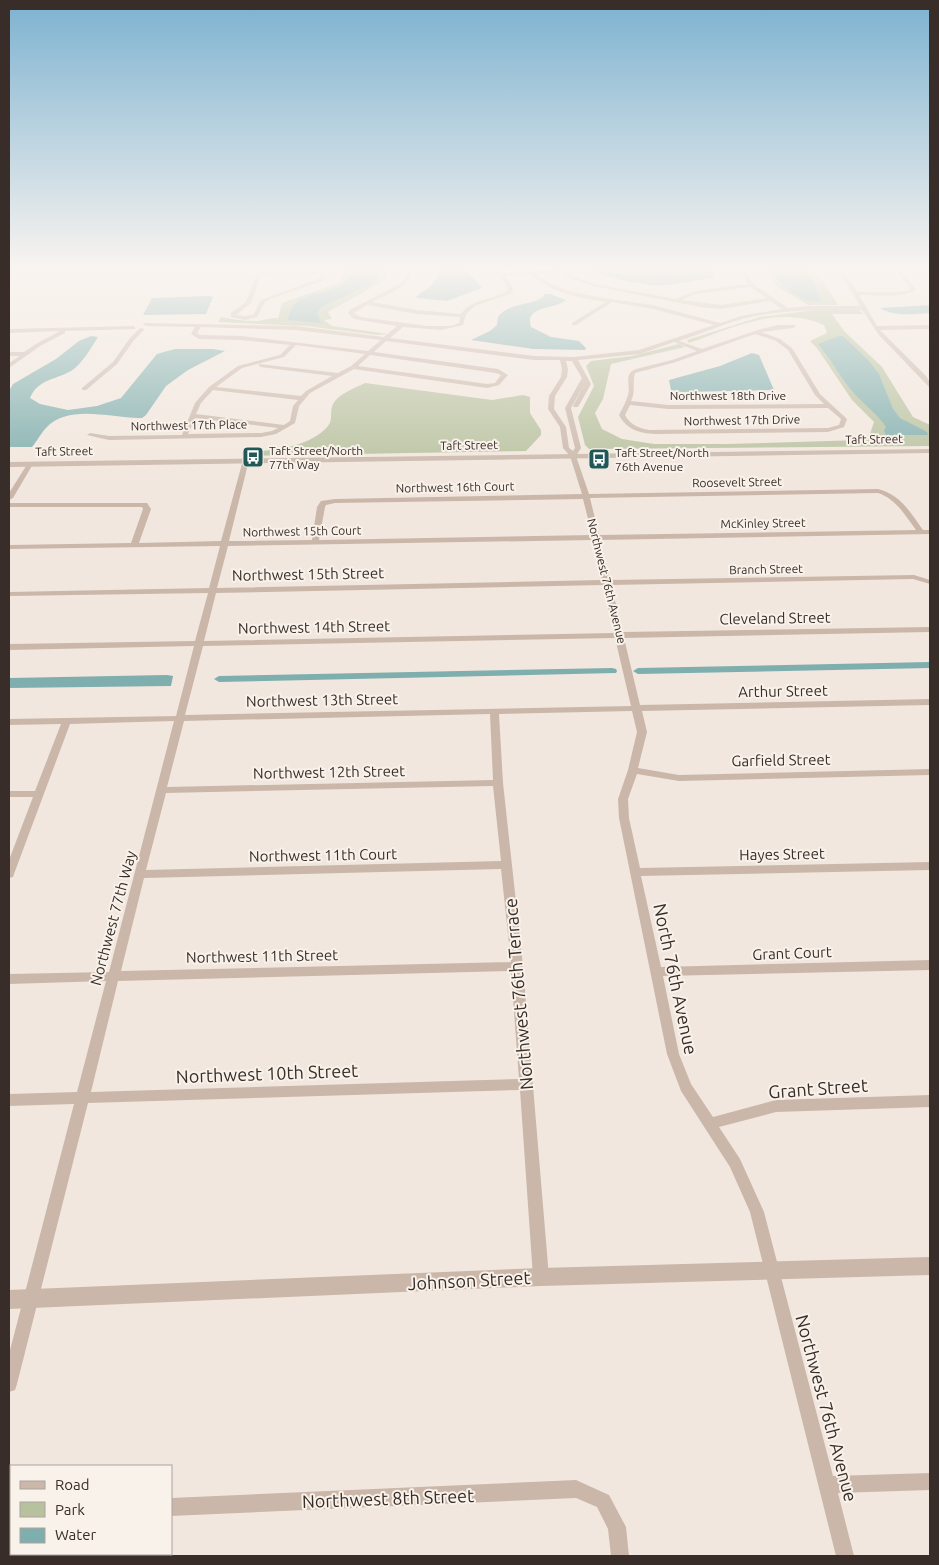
<svg xmlns="http://www.w3.org/2000/svg" width="939" height="1565" viewBox="0 0 939 1565" font-family="Ubuntu,sans-serif">
	<rect width="100%" height="100%" fill="#f2e7de"/>
	<g fill="#b7c19e">
		<path d="M344,268H388L385,280L328,312L332,319L324,320L332,326L388,334L378,335L306,326L218,322L221,317C233,320 245,321 258,321C265,320 270,318 278,318L282,303L341,282Z"/>
		<polygon points="768,268 808,268 821,278 838,305 808,305 776,286"/>
		<path d="M815,310H859L863,314H832L844,331L882,367L913,417L930,425V446L589,449L585,445L578,417L594,386L586,366L591,361L632,356L679,344L685,347L611,364L603,399L595,413L602,429L622,439L654,444H727L862,440L870,434L874,422L852,400L817,348L810,341L827,333L824,325C780,306 738,325 695,341L689,343L687,340L760,317Z"/>
		<path d="M365,383L492,400L523,395L530,397V413L541,430V435L526,451L247,456L249,452C275,450 310,447 328,426C333,419 330,414 332,407C335,395 355,388 365,383Z"/>
	</g>
	<g fill="#7eaead">
		<path d="M352,268H378L380,273L376,280L369,285L321,307L317,313L321,323L287,320C289,316 291,309 294,305C309,288 338,300 354,270Z"/>
		<path d="M437,268H466L471,276L482,288L447,301L418,298L416,297C426,288 440,284 437,268Z"/>
		<path d="M590,268H711L714,275L712,278C696,280 681,284 665,285C650,287 601,278 590,268Z"/>
		<path d="M772,268H800L812,280L821,300C805,307 775,283 772,268Z"/>
		<path d="M544,294H550L566,300C555,310 524,305 531,327L551,337L579,341L586,348L585,350L533,349L471,340L490,331L497,325L498,317C508,303 529,306 543,297Z"/>
		<polygon points="209,296 213,297 206,314 143,315 152,298"/>
		<path d="M930,305V313C914,314 894,317 880,308Z"/>
		<path d="M91,336L98,337C91,348 82,364 71,371C55,380 38,379 30,398L40,404L68,410L97,406L121,398L157,354L175,349H213L225,351L188,370L166,386L146,415L142,418C113,419 69,403 46,428C41,433 37,441 32,447H9V391L13,384L56,359L79,341Z"/>
		<path d="M839,336H843L869,361L879,374L893,409L900,418L927,432L928,435H886L884,431L886,427C877,413 864,405 853,392C840,377 831,359 818,344Z"/>
		<polygon points="752,353 759,355 774,390 682,392 671,390 669,380 720,366"/>
		<polygon points="167,675 173,676 171,686 9,688 9,678"/>
	</g>
	<g fill="none" stroke-linecap="round" stroke-linejoin="round">
		<g fill="#7eaead" fill-rule="evenodd">
			<polygon points="930,662 930,668 638,674 633,671 638,668"/>
			<polygon points="612,668 616,669 617,671 616,673 219,682 214,679 219,676"/>
		</g>
		<g fill="#cab7aa" fill-rule="evenodd">
			<path d="M259,268H263L262,272L319,271V268H323L325,277L322,281L270,299L265,302L257,317L245,320L231,317V313L246,302ZM320,273L321,277L318,279L261,300L253,315L245,316L236,315L251,303L261,274Z"/>
			<path d="M408,268H412C408,289 390,293 372,302L417,310L461,314C473,297 494,301 508,290C506,280 496,276 492,268H496L501,273L528,272L525,268H529L533,271L557,270L556,268H561L575,277L594,284L676,299L695,291L748,284L741,268H745L753,284L788,308L806,306H860L846,282L834,268H838L850,280L857,292H898L910,290V287L894,268H898L916,289C907,299 873,295 859,295L877,326L930,325V329L880,330L926,376L930,382V388L879,335L862,310C822,310 781,309 742,319C721,325 700,334 679,341L702,349L761,329L778,325H795V327L793,328L761,332L780,339L792,348L820,394L847,419L844,427L828,432L655,434C639,433 627,430 619,415C622,409 626,402 628,395C631,385 623,374 636,369L672,360L697,351L674,342L640,354L578,360L591,384L578,407H574L573,406L585,383L571,408L581,448L576,456L589,494L878,489C901,495 910,512 923,530H930V534L600,540L610,580L914,575L930,580V584L913,579L611,585L623,632L930,627V632L624,638L640,705L930,699V705L642,711L647,732L638,768L679,775L930,769V775L679,781L637,774L628,799L629,818L640,868L930,862V870L641,876L661,967L930,960V970L663,976L679,1054L691,1084L713,1117L776,1100L930,1095V1107L776,1112L719,1127L740,1159L764,1212L833,1476L930,1473V1490L838,1493L854,1556H836L750,1212L730,1167L681,1091L667,1054L619,818L618,799L628,770L637,732L632,711L499,714L503,783L523,966L549,1277L546,1282L541,1284L536,1282L533,1277L520,1090L88,1103L17,1384L15,1390L9,1392V1354L74,1104L9,1106V1094L77,1092L106,981L9,984V974L109,972L174,721L70,724L14,874L13,877L9,878V860L33,797H9V791H35L61,724L9,725V719L176,716L194,646L9,650V644L195,641L208,593L9,596V592L209,588L220,546L9,549V545L131,543L143,509L142,507H9V503H147L151,509L139,543L221,541L243,460L246,458L249,460L229,541L312,540L317,507L321,501L335,499L582,494L570,456L563,448L560,427L548,409L549,396L561,377L562,369L560,360H534L386,341L374,352L498,369L508,375L499,385L487,388L354,369L310,393L299,406L295,423L276,434L261,437L109,440L87,435L90,433L109,436L182,435L195,403L209,387L238,366L280,355L290,345L241,340L199,339L191,334L195,327L146,326L143,324L144,323L296,326L384,337L397,326L354,319L348,313L351,309L400,284L406,278ZM561,272L571,279L593,286L700,307L721,309L770,301L782,309L741,316L720,323L653,305L603,298L569,291L553,285L536,274ZM531,274C550,293 580,298 606,302L572,323V325H576L612,302L653,309L714,325L639,350L574,357L534,356L390,338L403,327L441,330L463,325L466,314L475,306L510,294L513,291L511,284L504,276ZM750,287L767,298L721,305L682,300L696,294ZM367,305L417,314L460,317L459,323L451,326H427L361,317L354,313ZM201,327L296,330L381,340L368,351L241,336L200,335L197,333ZM755,334L776,341L788,350L815,395L824,404L668,405L631,401C636,390 632,383 635,373L676,362ZM296,345L365,354L351,366L338,373L259,364V366L261,367L332,376L306,391L301,396L216,387L242,368L284,357ZM370,355L496,373L501,375L495,383L487,384L358,366ZM566,361H572L582,378L565,408L575,448L573,451L569,448L566,427L554,409L555,396L567,377L568,369ZM213,390L298,400L293,406L290,421L284,425L196,414L201,403ZM630,405L668,409L828,408L841,419L839,425L828,428L649,430C639,428 630,425 625,415ZM195,418L278,428L272,431L261,433L188,434ZM878,493C896,499 905,515 916,530L599,535L590,498ZM583,499L592,535L319,540L325,507L326,505L335,503ZM593,540L602,580L217,588L228,546ZM603,585L614,633L204,641L216,593ZM615,638L631,706L185,715L203,646ZM490,714L493,780L167,787L184,721ZM493,786L501,861L146,870L166,793ZM501,869L511,962L121,971L144,878ZM511,971L519,1079L91,1092L118,981Z"/>
			<polygon points="133,326 135,327 135,329 65,331 65,333 40,346 9,368 9,363 20,356 9,356 9,352 24,352 36,344 60,331 9,333 9,329"/>
			<polygon points="140,328 145,329 134,340 117,364 86,390 82,390 82,388 113,362 130,338"/>
			<polygon points="28,463 33,464 13,498 9,500 9,493"/>
			<polygon points="576,1480 609,1495 626,1527 629,1556 611,1556 608,1529 597,1507 576,1498 171,1516 171,1498"/>
			<rect x="9" y="1505" width="2" height="18"/>
		</g>
		<g fill="#cab7aa" fill-rule="evenodd">
			<polygon points="930,449 930,453 9,467 9,462"/>
			<polygon points="930,1257 930,1275 541,1286 9,1309 9,1290 541,1268"/>
		</g>
	</g>
	<polygon fill="#a75341" points="114,268 194,268 123,269"/>
	<linearGradient id="sky" x2="0" y2="1"><stop stop-color="#7db2d0"/><stop offset="0.55" stop-color="#f9f4f0"/><stop offset="1" stop-color="#f9f4f0" stop-opacity="0"/></linearGradient>
	<rect width="939" height="487" fill="url(#sky)"/>
	<defs>
		<g id="bus-square" transform="scale(1.125)"><rect x="-9" y="-9" width="18" height="18" rx="4" fill="#205858" stroke="#f9f2ea"/><path d="M-5-6H5V4H4V6H2V4H-2V6H-4V4H-5ZM-3.5-4V0h7V-4ZM-3.5 1.2v1.5H-2V1.2ZM2 1.2v1.5H3.5V1.2Z" fill="#fff"/></g>
	</defs>
	<g fill-rule="evenodd">
		<use href="#bus-square" x="253" y="457"/>
		<use href="#bus-square" x="599" y="459"/>
	</g>
	<g text-anchor="middle" dominant-baseline="central" stroke-width="4" stroke-linejoin="round" paint-order="stroke">
		<g font-size="12" fill="#382d29" stroke="#f9f2ea">
			<text x="728" y="395">Northwest 18th Drive</text>
			<text transform="translate(742 420) rotate(-1)">Northwest 17th Drive</text>
			<text transform="translate(189 425) rotate(-1)">Northwest 17th Place</text>
			<text transform="translate(874 439) rotate(-1)">Taft Street</text>
			<text transform="translate(469 445) rotate(-1)">Taft Street</text>
			<text transform="translate(64 451) rotate(-1)">Taft Street</text>
			<text transform="translate(737 482) rotate(-1)">Roosevelt Street</text>
			<text transform="translate(455 487) rotate(-1)">Northwest 16th Court</text>
			<text transform="translate(763 523) rotate(-1)">McKinley Street</text>
			<text transform="translate(302 531) rotate(-1)">Northwest 15th Court</text>
			<text transform="translate(766 569) rotate(-1)">Branch Street</text>
			<text transform="translate(607 581) rotate(76)">Northwest 76th Avenue</text>
		</g>
		<g font-size="12" fill="#382d29" stroke="#f9f2ea" text-anchor="start">
			<text x="269" y="450">Taft Street/North<tspan x="269" dy="14">77th Way</tspan></text>
			<text x="615" y="452">Taft Street/North<tspan x="615" dy="14">76th Avenue</tspan></text>
		</g>
		<g font-size="15" fill="#382d29" stroke="#f9f2ea">
			<text transform="translate(308 574) rotate(-1)">Northwest 15th Street</text>
			<text transform="translate(775 618) rotate(-1)">Cleveland Street</text>
			<text transform="translate(314 627) rotate(-1)">Northwest 14th Street</text>
			<text transform="translate(783 691) rotate(-1)">Arthur Street</text>
			<text transform="translate(322 700) rotate(-1)">Northwest 13th Street</text>
			<text transform="translate(781 760) rotate(-1)">Garfield Street</text>
			<text transform="translate(329 772) rotate(-1)">Northwest 12th Street</text>
			<text transform="translate(782 854) rotate(-1)">Hayes Street</text>
			<text transform="translate(323 855) rotate(-1)">Northwest 11th Court</text>
			<text transform="translate(113 918) rotate(-75)">Northwest 77th Way</text>
			<text transform="translate(792 953) rotate(-2)">Grant Court</text>
			<text transform="translate(262 956) rotate(-1)">Northwest 11th Street</text>
		</g>
		<g font-size="18" fill="#382d29" stroke="#f9f2ea">
			<text transform="translate(676 979) rotate(78)">North 76th Avenue</text>
			<text transform="translate(518 994) rotate(-95)">Northwest 76th Terrace</text>
			<text transform="translate(267 1073) rotate(-2)">Northwest 10th Street</text>
			<text transform="translate(818 1088) rotate(-4)">Grant Street</text>
			<text transform="translate(469 1280) rotate(-3)">Johnson Street</text>
			<text transform="translate(827 1408) rotate(75)">Northwest 76th Avenue</text>
			<text transform="translate(388 1498) rotate(-2)">Northwest 8th Street</text>
		</g>
	</g>
	<rect width="939" height="1565" fill="none" stroke="#382d29" stroke-width="20"/>
	<rect x="10" y="1465" width="162" height="90" fill="#f9f2ea" stroke="#aca39d"/>
	<rect x="20" y="1481" width="25" height="8" fill="#cab7aa" stroke="#aca39d"/>
	<text x="55" y="1490" font-size="15" fill="#382d29">Road</text>
	<rect x="20" y="1502" width="25" height="15" fill="#b7c19e" stroke="#aca39d"/>
	<text x="55" y="1515" font-size="15" fill="#382d29">Park</text>
	<rect x="20" y="1528" width="25" height="15" fill="#7eaead" stroke="#aca39d"/>
	<text x="55" y="1540" font-size="15" fill="#382d29">Water</text>
</svg>
